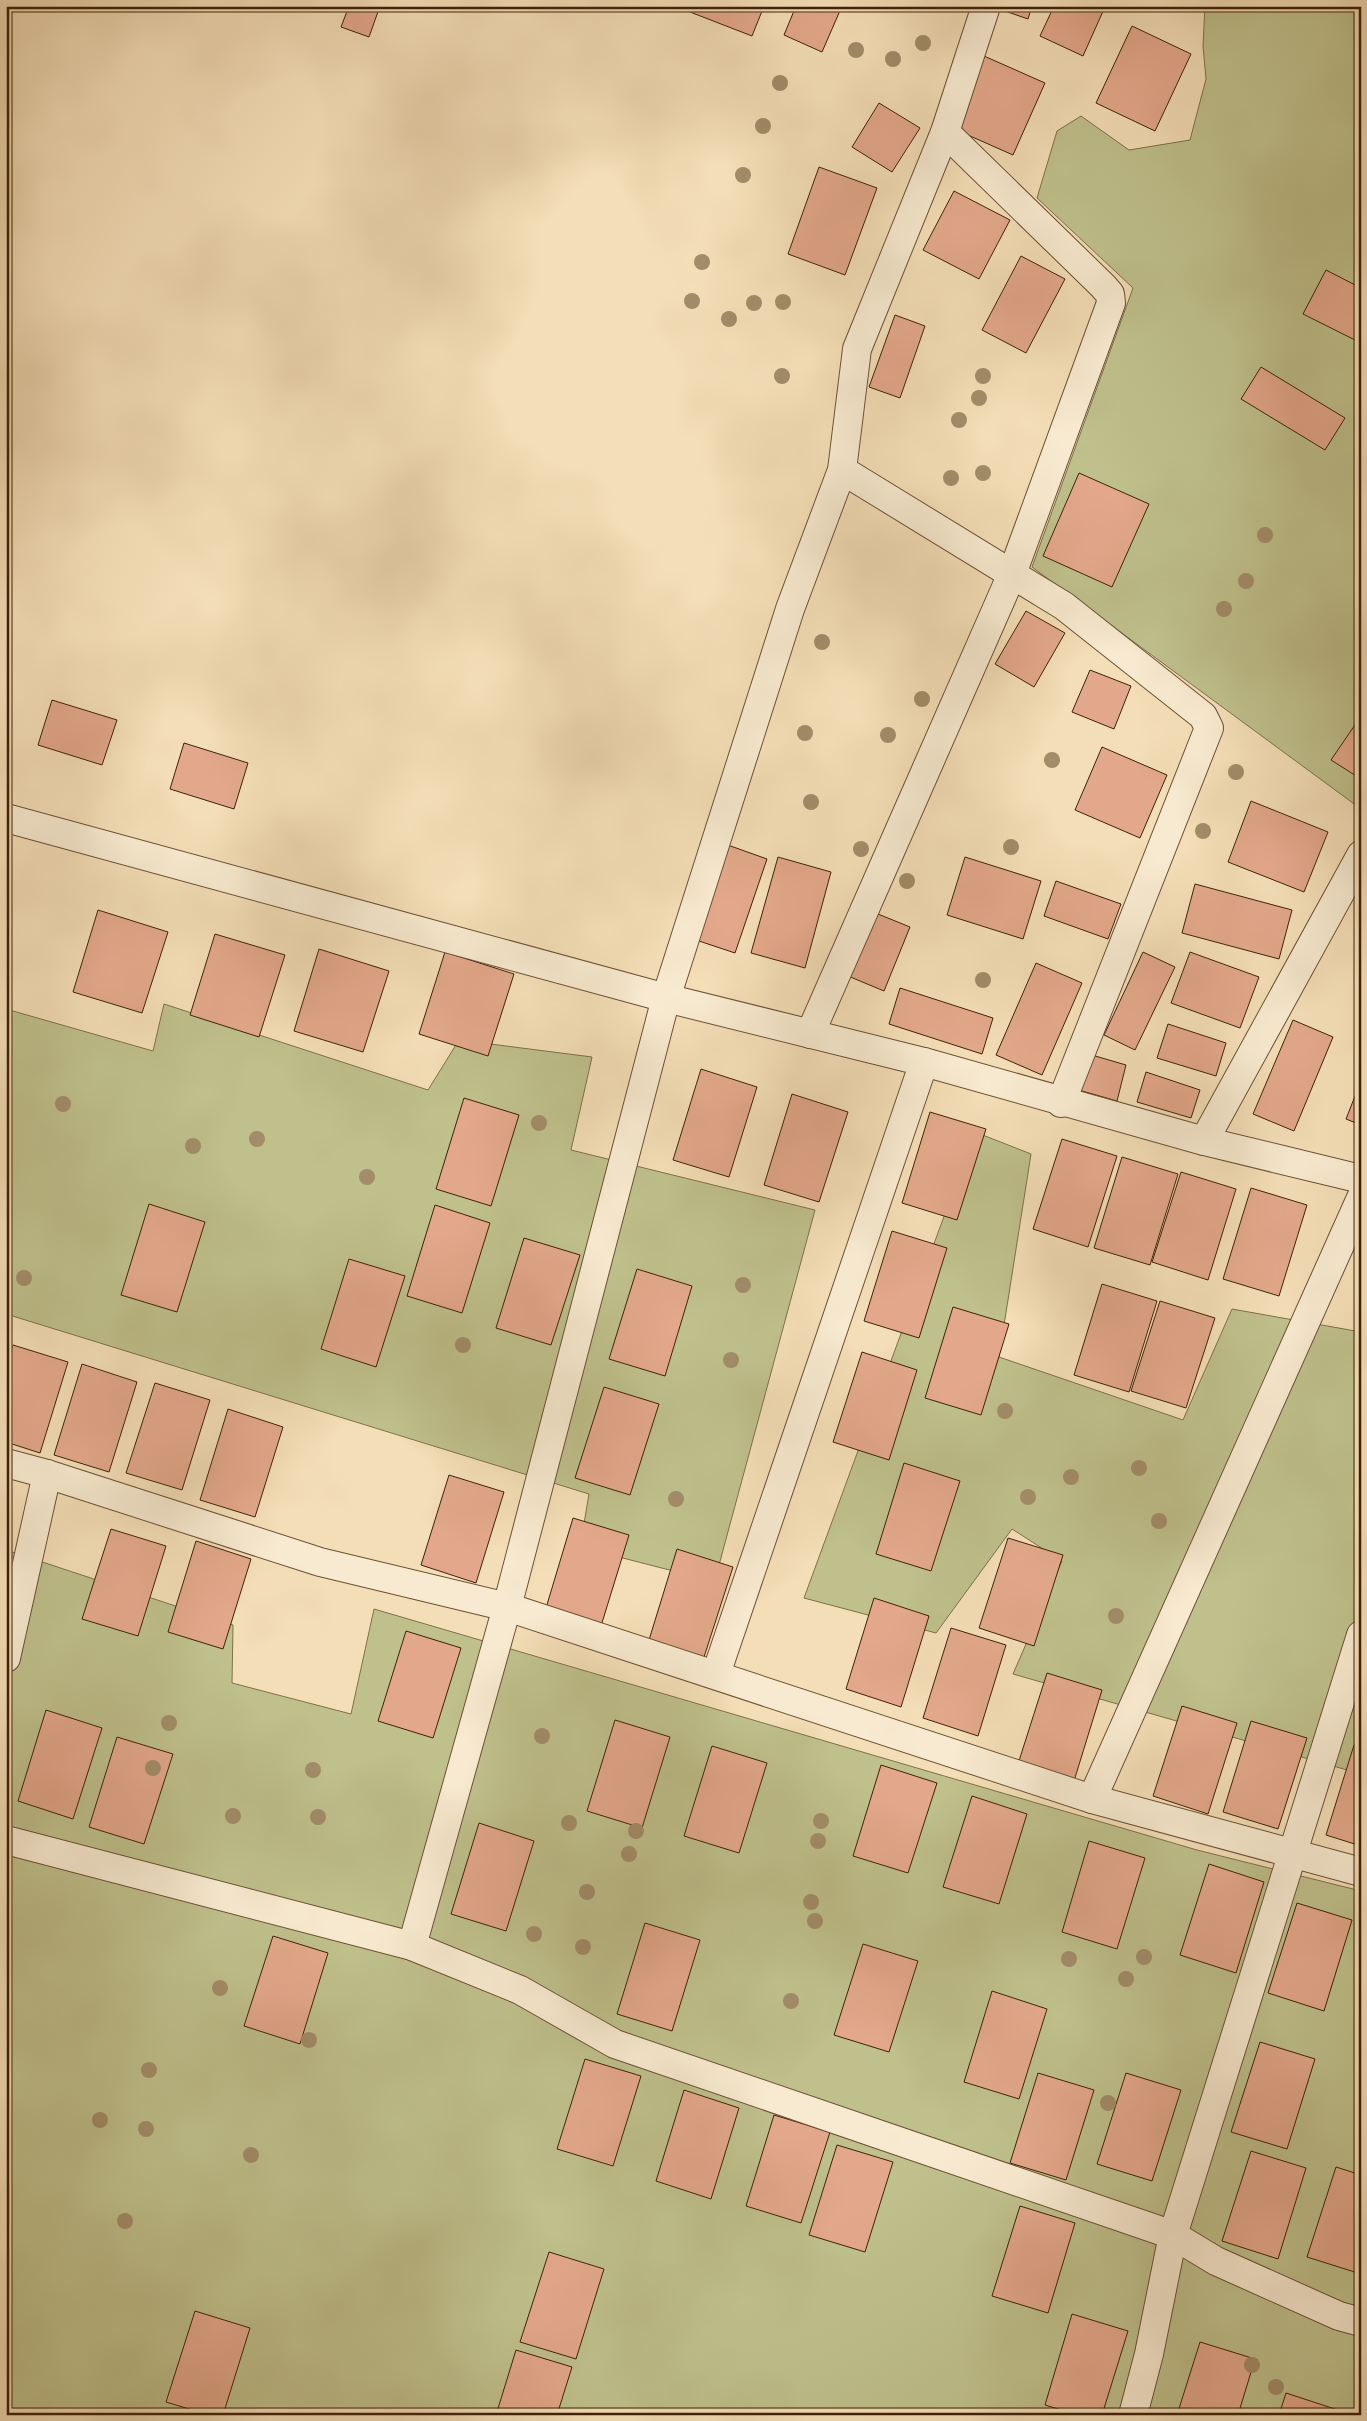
<svg xmlns="http://www.w3.org/2000/svg" width="1367" height="2421" viewBox="0 0 1367 2421" font-family="'Libre Caslon Text',serif">
	<rect width="100%" height="100%" fill="#f4deb7"/>
	<filter id="stains"><feTurbulence type="fractalNoise" baseFrequency=".004" numOctaves="4"/><feColorMatrix values="0 0 0 0 .2 0 0 0 0 .09 0 0 0 0 .02 0 0 0 .5 -.17"/></filter>
	<radialGradient id="worn" r=".72"><stop offset=".6" stop-color="#630" stop-opacity="0"/><stop offset="1" stop-color="#630" stop-opacity=".3"/></radialGradient>
	<g fill="#bfc08c" stroke="#7e704a">
		<polygon points="1205,6 1361,6 1361,809 1032,567 1133,288 1037,198 1057,131 1081,116 1129,150 1190,140 1206,79 1203,46"/>
		<polygon points="164,1004 428,1090 459,1040 592,1057 571,1150 815,1210 719,1565 720,1583 580,1547 589,1494 6,1314 6,1009 153,1051"/>
		<polygon points="975,1132 1031,1154 999,1357 1183,1420 1232,1309 1361,1332 1361,1774 1013,1674 1062,1561 1012,1529 936,1633 804,1598"/>
		<polygon points="6,1550 233,1625 232,1683 351,1714 374,1609 1197,1850 1361,1891 1361,2415 6,2415"/>
	</g>
	<g fill="#e3a88b" stroke="#3e2109">
		<polygon points="349,6 380,6 369,37 341,27"/>
		<polygon points="693,6 764,6 752,36 690,12"/>
		<polygon points="796,6 842,6 822,52 784,35"/>
		<polygon points="1004,6 1032,6 1028,19 1002,10"/>
		<polygon points="1054,6 1099,6 1104,9 1083,56 1040,36"/>
		<polygon points="1132,26 1191,54 1155,131 1096,103"/>
		<polygon points="984,56 1045,83 1013,155 952,128"/>
		<polygon points="879,103 920,128 892,172 852,147"/>
		<polygon points="819,167 877,188 845,275 788,254"/>
		<polygon points="954,191 1010,220 979,279 923,250"/>
		<polygon points="1021,256 1065,279 1026,353 982,330"/>
		<polygon points="1326,270 1361,288 1361,343 1303,314"/>
		<polygon points="895,315 925,326 900,398 869,387"/>
		<polygon points="1261,367 1345,418 1325,450 1241,399"/>
		<polygon points="1079,473 1149,504 1112,587 1043,556"/>
		<polygon points="1026,611 1065,633 1034,687 995,664"/>
		<polygon points="1090,670 1131,686 1114,729 1072,712"/>
		<polygon points="52,700 117,720 102,765 38,745"/>
		<polygon points="1361,716 1361,779 1331,760"/>
		<polygon points="184,743 248,763 234,809 170,789"/>
		<polygon points="1102,747 1167,775 1140,838 1075,810"/>
		<polygon points="1251,801 1328,832 1304,892 1228,862"/>
		<polygon points="725,844 767,859 735,953 693,939"/>
		<polygon points="778,857 831,872 805,968 751,953"/>
		<polygon points="965,857 1041,881 1023,939 947,915"/>
		<polygon points="1056,881 1121,904 1108,939 1044,916"/>
		<polygon points="1195,884 1292,910 1279,959 1182,933"/>
		<polygon points="98,910 168,932 142,1013 73,992"/>
		<polygon points="873,912 910,927 884,991 848,976"/>
		<polygon points="215,934 285,955 259,1037 190,1015"/>
		<polygon points="319,949 389,971 363,1052 294,1031"/>
		<polygon points="445,952 514,974 488,1056 419,1034"/>
		<polygon points="1143,952 1175,967 1135,1050 1104,1035"/>
		<polygon points="1190,952 1259,977 1240,1028 1171,1003"/>
		<polygon points="1036,963 1082,983 1042,1075 996,1055"/>
		<polygon points="900,988 993,1018 982,1054 889,1024"/>
		<polygon points="1293,1020 1333,1037 1294,1131 1253,1114"/>
		<polygon points="1168,1024 1226,1043 1216,1076 1157,1058"/>
		<polygon points="1085,1053 1126,1065 1117,1101 1075,1089"/>
		<polygon points="701,1069 757,1087 729,1177 673,1160"/>
		<polygon points="1146,1072 1200,1090 1191,1118 1137,1102"/>
		<polygon points="1361,1081 1361,1125 1346,1119"/>
		<polygon points="792,1094 848,1112 819,1202 764,1185"/>
		<polygon points="464,1098 519,1115 491,1206 436,1189"/>
		<polygon points="930,1112 986,1129 957,1220 902,1203"/>
		<polygon points="1062,1139 1117,1156 1088,1247 1033,1229"/>
		<polygon points="1122,1157 1178,1174 1150,1265 1094,1248"/>
		<polygon points="1181,1172 1236,1189 1208,1280 1152,1262"/>
		<polygon points="1251,1188 1307,1205 1279,1296 1223,1279"/>
		<polygon points="149,1204 205,1222 177,1312 121,1295"/>
		<polygon points="435,1205 490,1223 462,1313 407,1296"/>
		<polygon points="892,1231 947,1248 919,1338 864,1321"/>
		<polygon points="524,1238 580,1255 551,1345 496,1328"/>
		<polygon points="349,1259 405,1276 376,1367 321,1349"/>
		<polygon points="637,1269 692,1286 665,1376 609,1359"/>
		<polygon points="1102,1284 1157,1301 1129,1392 1074,1375"/>
		<polygon points="1160,1301 1215,1318 1186,1408 1131,1391"/>
		<polygon points="953,1307 1009,1324 981,1415 925,1398"/>
		<polygon points="13,1345 68,1362 40,1453 6,1442 6,1366"/>
		<polygon points="862,1352 917,1370 889,1460 833,1442"/>
		<polygon points="82,1364 137,1382 109,1472 54,1455"/>
		<polygon points="155,1383 210,1400 182,1490 126,1473"/>
		<polygon points="604,1387 659,1404 630,1495 575,1478"/>
		<polygon points="228,1409 283,1427 255,1517 200,1500"/>
		<polygon points="904,1463 960,1481 931,1571 876,1554"/>
		<polygon points="449,1475 504,1492 476,1583 421,1565"/>
		<polygon points="573,1518 629,1535 601,1626 546,1608"/>
		<polygon points="111,1529 166,1546 138,1636 82,1619"/>
		<polygon points="1008,1538 1063,1555 1034,1646 979,1628"/>
		<polygon points="196,1541 251,1559 223,1649 168,1632"/>
		<polygon points="677,1549 733,1567 704,1657 649,1640"/>
		<polygon points="874,1598 929,1616 901,1707 846,1689"/>
		<polygon points="951,1628 1006,1645 978,1736 923,1718"/>
		<polygon points="406,1631 461,1648 433,1738 378,1721"/>
		<polygon points="1047,1673 1102,1690 1074,1781 1018,1764"/>
		<polygon points="1182,1706 1237,1723 1208,1814 1153,1796"/>
		<polygon points="46,1710 102,1728 73,1819 18,1801"/>
		<polygon points="615,1720 670,1737 642,1828 587,1811"/>
		<polygon points="1251,1721 1307,1738 1278,1829 1223,1812"/>
		<polygon points="117,1737 173,1754 144,1844 89,1827"/>
		<polygon points="1354,1745 1361,1747 1361,1846 1326,1835"/>
		<polygon points="712,1746 767,1763 739,1853 684,1836"/>
		<polygon points="881,1765 937,1783 908,1873 853,1856"/>
		<polygon points="972,1796 1027,1814 999,1904 943,1887"/>
		<polygon points="479,1823 534,1841 506,1931 451,1914"/>
		<polygon points="1089,1841 1145,1858 1117,1949 1062,1932"/>
		<polygon points="1209,1864 1264,1882 1236,1973 1180,1955"/>
		<polygon points="1297,1903 1352,1920 1324,2011 1268,1993"/>
		<polygon points="645,1923 700,1940 672,2031 617,2014"/>
		<polygon points="273,1936 328,1953 300,2044 244,2026"/>
		<polygon points="863,1944 918,1961 889,2052 834,2035"/>
		<polygon points="992,1991 1047,2009 1019,2099 964,2082"/>
		<polygon points="1260,2042 1315,2059 1287,2149 1231,2132"/>
		<polygon points="585,2059 641,2076 613,2166 557,2149"/>
		<polygon points="1038,2073 1094,2090 1066,2180 1010,2163"/>
		<polygon points="1126,2073 1181,2090 1152,2181 1097,2164"/>
		<polygon points="684,2090 739,2108 711,2199 656,2181"/>
		<polygon points="774,2115 830,2132 801,2223 746,2206"/>
		<polygon points="837,2145 893,2162 865,2252 809,2235"/>
		<polygon points="1251,2151 1306,2168 1278,2259 1222,2241"/>
		<polygon points="1336,2167 1361,2175 1361,2274 1307,2257"/>
		<polygon points="1020,2206 1075,2223 1048,2313 992,2296"/>
		<polygon points="549,2252 604,2269 576,2359 520,2342"/>
		<polygon points="195,2311 250,2328 223,2415 209,2415 166,2402"/>
		<polygon points="1072,2314 1128,2331 1102,2415 1078,2415 1045,2405"/>
		<polygon points="1200,2342 1255,2359 1238,2415 1177,2415"/>
		<polygon points="516,2350 572,2367 557,2415 496,2415"/>
		<polygon points="1286,2393 1341,2411 1340,2415 1279,2415"/>
	</g>
	<g fill="none" stroke-linecap="round" stroke-linejoin="round">
		<g stroke="#6c5034" stroke-width="30">
			<g id="minor">
				<polyline points="842,470 1064,606 1203,716 1209,728 1061,1103"/>
				<polyline points="6,818 666,998 924,1062 1204,1141 1361,1179"/>
				<polyline points="810,1034 1012,574 1111,303 1110,294 1103,286 945,132"/>
				<polyline points="1204,1141 1361,855"/>
				<polyline points="6,1463 47,1474 320,1562 507,1607 1092,1799 1361,1872"/>
				<polyline points="6,1658 47,1474"/>
				<polyline points="716,1674 924,1062"/>
				<polyline points="1092,1799 1361,1198"/>
				<polyline points="6,1840 412,1946 520,1990 615,2044 1173,2235 1216,2261 1339,2316 1361,2322"/>
				<polyline points="412,1946 507,1607 666,998 790,609 842,470 857,349 945,132 986,6"/>
				<polyline points="1133,2415 1149,2354 1173,2235 1361,1635"/>
			</g>
		</g>
		<use href="#minor" stroke="#f8ead0" stroke-width="28"/>
	</g>
	<g fill="#a28c69">
		<circle cx="923" cy="43" r="8"/>
		<circle cx="856" cy="50" r="8"/>
		<circle cx="893" cy="59" r="8"/>
		<circle cx="780" cy="83" r="8"/>
		<circle cx="763" cy="126" r="8"/>
		<circle cx="743" cy="175" r="8"/>
		<circle cx="702" cy="262" r="8"/>
		<circle cx="692" cy="301" r="8"/>
		<circle cx="783" cy="302" r="8"/>
		<circle cx="754" cy="303" r="8"/>
		<circle cx="729" cy="319" r="8"/>
		<circle cx="782" cy="376" r="8"/>
		<circle cx="983" cy="376" r="8"/>
		<circle cx="979" cy="398" r="8"/>
		<circle cx="959" cy="420" r="8"/>
		<circle cx="983" cy="473" r="8"/>
		<circle cx="951" cy="478" r="8"/>
		<circle cx="1265" cy="535" r="8"/>
		<circle cx="1246" cy="581" r="8"/>
		<circle cx="1224" cy="609" r="8"/>
		<circle cx="822" cy="642" r="8"/>
		<circle cx="922" cy="699" r="8"/>
		<circle cx="805" cy="733" r="8"/>
		<circle cx="888" cy="735" r="8"/>
		<circle cx="1052" cy="760" r="8"/>
		<circle cx="1236" cy="772" r="8"/>
		<circle cx="811" cy="802" r="8"/>
		<circle cx="1203" cy="831" r="8"/>
		<circle cx="1011" cy="847" r="8"/>
		<circle cx="861" cy="849" r="8"/>
		<circle cx="907" cy="881" r="8"/>
		<circle cx="983" cy="980" r="8"/>
		<circle cx="63" cy="1104" r="8"/>
		<circle cx="539" cy="1123" r="8"/>
		<circle cx="257" cy="1139" r="8"/>
		<circle cx="193" cy="1146" r="8"/>
		<circle cx="367" cy="1177" r="8"/>
		<circle cx="24" cy="1278" r="8"/>
		<circle cx="743" cy="1285" r="8"/>
		<circle cx="463" cy="1345" r="8"/>
		<circle cx="731" cy="1360" r="8"/>
		<circle cx="1005" cy="1411" r="8"/>
		<circle cx="1139" cy="1468" r="8"/>
		<circle cx="1071" cy="1477" r="8"/>
		<circle cx="1028" cy="1497" r="8"/>
		<circle cx="676" cy="1499" r="8"/>
		<circle cx="1159" cy="1521" r="8"/>
		<circle cx="1116" cy="1616" r="8"/>
		<circle cx="169" cy="1723" r="8"/>
		<circle cx="542" cy="1736" r="8"/>
		<circle cx="153" cy="1768" r="8"/>
		<circle cx="313" cy="1770" r="8"/>
		<circle cx="233" cy="1816" r="8"/>
		<circle cx="318" cy="1817" r="8"/>
		<circle cx="821" cy="1821" r="8"/>
		<circle cx="569" cy="1823" r="8"/>
		<circle cx="636" cy="1831" r="8"/>
		<circle cx="818" cy="1841" r="8"/>
		<circle cx="629" cy="1854" r="8"/>
		<circle cx="587" cy="1892" r="8"/>
		<circle cx="811" cy="1902" r="8"/>
		<circle cx="815" cy="1921" r="8"/>
		<circle cx="534" cy="1934" r="8"/>
		<circle cx="583" cy="1947" r="8"/>
		<circle cx="1144" cy="1957" r="8"/>
		<circle cx="1069" cy="1959" r="8"/>
		<circle cx="1126" cy="1979" r="8"/>
		<circle cx="220" cy="1988" r="8"/>
		<circle cx="791" cy="2001" r="8"/>
		<circle cx="309" cy="2040" r="8"/>
		<circle cx="149" cy="2070" r="8"/>
		<circle cx="1108" cy="2103" r="8"/>
		<circle cx="100" cy="2120" r="8"/>
		<circle cx="146" cy="2129" r="8"/>
		<circle cx="251" cy="2155" r="8"/>
		<circle cx="125" cy="2221" r="8"/>
		<circle cx="1252" cy="2365" r="8"/>
		<circle cx="1276" cy="2387" r="8"/>
	</g>
	<rect width="1367" height="2421" fill="none" stroke="#f4deb7" stroke-width="25"/>
	<rect x="8" y="8" width="1352" height="2406" fill="none" stroke="#3e2109" stroke-width="2.5"/>
	<rect x="12" y="12" width="1342" height="2396" fill="none" stroke="#3e2109"/>
	<rect width="100%" height="100%" filter="url(#stains)"/>
	<rect width="100%" height="100%" fill="url(#worn)"/>
</svg>
